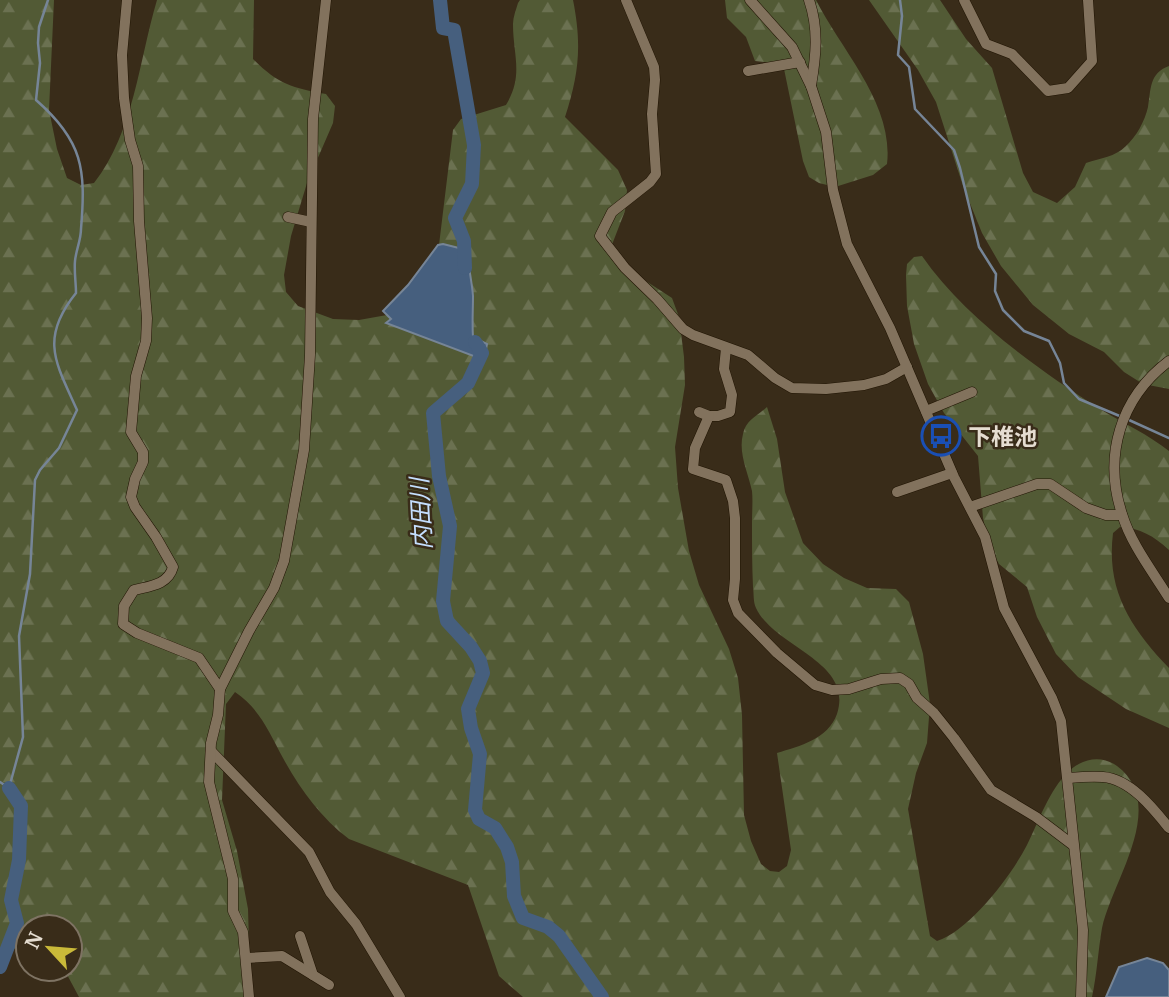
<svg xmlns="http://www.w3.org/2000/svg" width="1169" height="997" viewBox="0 0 1169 997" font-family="Merriweather,'Noto Sans JP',serif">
	<defs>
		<pattern id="forest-firs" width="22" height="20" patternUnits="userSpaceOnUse" patternTransform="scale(1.75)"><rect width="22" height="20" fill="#525a35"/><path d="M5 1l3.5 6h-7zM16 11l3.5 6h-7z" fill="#6b7151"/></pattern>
	</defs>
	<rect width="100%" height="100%" fill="#392c19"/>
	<g fill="url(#forest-firs)">
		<path d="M0,0H54L49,110L57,149L67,178L81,185L94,183C134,132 139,60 157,0H254L253,59C278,84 292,88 326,94L335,106L333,123L307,183L291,236L284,275L286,292L298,306L333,319L359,320L387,315L405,307L439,245L453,130L461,119L506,105C524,75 513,56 513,24C513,17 516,10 518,3L520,0H573C582,45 579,74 565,117L618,170L627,190L625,211L613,242L612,255L632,272L672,298L679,317L684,357L685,385L675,447L678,488L689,551L699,585L729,649L738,678L742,715L744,815L751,841L761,864L770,871L779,872L787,866L791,850L777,753C800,746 828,739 837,714C854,661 775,648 756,608C753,602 754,593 753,587C752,565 752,544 752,523C752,512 753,501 752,491C748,472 738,453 743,434C746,420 757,416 767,407L777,439L785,492L803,543L823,564L844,578L867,588L896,589L909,602L923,654L930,704L927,743L916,773L908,809L930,936L937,941C970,930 1011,876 1027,845C1039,821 1049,790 1069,771C1083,758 1102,755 1117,766C1169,805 1112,881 1102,928C1098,951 1097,974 1092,997H523L499,976L468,885L349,839C321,818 300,789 283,758C269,732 260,709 235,692L226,704L222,800L237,851L248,909L250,977L248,997H79L64,969H70V927H28V942L14,949L0,970Z"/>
		<path d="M725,0H816C841,50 894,104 887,164L873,175L835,187L819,183L809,177L803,161L783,64L755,61L746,37L727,18Z"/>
		<path d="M869,0H940L966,39L992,68L1023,173L1033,192L1057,203L1075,187L1086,163C1101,158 1115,157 1126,146C1136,137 1145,121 1148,107C1151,90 1149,73 1169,66V389L1143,384L1124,372L1104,352L1069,334L1033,305L1001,266L982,233L963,186L936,102L918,70Z"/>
		<path d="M922,256C965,318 1038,369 1100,409C1123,423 1149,435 1169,451V550C1154,536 1140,528 1120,527L1113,533C1106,590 1130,627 1169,668V728L1126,709L1078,677L1056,654L1037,617L1027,587L999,564L989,546L983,518L978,456L944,413L928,384L914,344L907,306L906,275L907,264L914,257Z"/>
	</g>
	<g fill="#465f7e" stroke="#768597" stroke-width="2">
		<path d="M443,244L467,250C468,265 472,282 473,296C473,310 472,323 473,337L487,344L484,360L386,323L391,319L383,311L408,285L438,245Z"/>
		<polygon points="1147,958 1163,963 1169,970 1169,997 1106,997 1119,967"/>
	</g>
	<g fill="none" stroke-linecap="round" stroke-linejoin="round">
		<g stroke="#768597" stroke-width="2.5">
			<polyline points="900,0 902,16 898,55 909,67 915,109 954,150 960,168 979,247 996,274 995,291 1003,310 1024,331 1049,341 1060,363 1064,383 1079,399 1122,417"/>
			<polyline points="1129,420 1169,438"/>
			<path d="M0,782L9,788L23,737L19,636L30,574L35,480L40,470L59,448L77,410C56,363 39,339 76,293C76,283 74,271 75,261C76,250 81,240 81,229C86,169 83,141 36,100L40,63L38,43L39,27L48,0"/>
		</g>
		<g stroke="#465f7e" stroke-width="14">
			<polyline points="440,0 443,28 454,30 474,145 472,184 455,218 464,241 465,268"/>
			<polyline points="475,342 482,353 468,383 433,413 439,476 450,526 443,601 447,621 471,647 480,661 483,673 468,709 471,728 480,754 475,810 479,819 495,828 507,847 512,862 514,896 523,918 548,927 559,936 602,997"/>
			<polyline points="0,967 17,923 11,900 19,860 21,806 9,788"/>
		</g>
		<g stroke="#201403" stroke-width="11">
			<g id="minor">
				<path d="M127,0L122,55L124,98L130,140L138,166L139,221L147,318L146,341L136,376L131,432L143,452V462L135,479L131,497L135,507L156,537L173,567C168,585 150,586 134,590L124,606L123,624L137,633L199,658L220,689"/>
				<polyline points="626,0 654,67 655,80 652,114 656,174 650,182 612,212 600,236 625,268 657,299 683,329 693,335 748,355 775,378 792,388 826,389 864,385 886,379 907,367"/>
				<polyline points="750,0 792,47 811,86 826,132 833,190 847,244 890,328 954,477 985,537 1004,608 1052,698 1061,721 1083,930 1081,997"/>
				<path d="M809,0C819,29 816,56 811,86"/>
				<polyline points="964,0 986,44 1012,54 1048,91 1068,88 1092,61 1088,0"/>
				<polyline points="748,71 800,62"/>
				<polyline points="288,217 311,222"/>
				<polyline points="726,348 724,369 732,395 730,412 718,416 709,416 695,448 693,469 726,480 733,501 735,518 735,579 733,600 738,613 777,653 815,685 832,690 849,689 881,679 900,678 909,684 917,698 934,713 954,738 991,790 1036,817 1073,845"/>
				<path d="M1169,361C1120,398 1103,456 1122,514C1131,544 1153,572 1169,598"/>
				<polyline points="926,411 972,392"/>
				<polyline points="699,412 709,416"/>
				<polyline points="897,492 952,473"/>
				<polyline points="970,507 1037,484 1050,484 1086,508 1106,515 1122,515"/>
				<polyline points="211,751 309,852 330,892 356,924 400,997"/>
				<path d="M1068,778C1080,777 1092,776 1103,777C1130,779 1153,808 1169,828"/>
				<polyline points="300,936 313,975"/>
				<polyline points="247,958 282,956 329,985"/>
				<polyline points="249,997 243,932 233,911 233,879 209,782 211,743 218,715 220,689 249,631 274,588 284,561 304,450 310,355 313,119 326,0"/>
			</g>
		</g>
		<use href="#minor" stroke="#82725d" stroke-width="10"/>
	</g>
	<defs>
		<g id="bus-ring" transform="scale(2.0125)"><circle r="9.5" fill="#392c19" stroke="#1a4fb4" stroke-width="1.5"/><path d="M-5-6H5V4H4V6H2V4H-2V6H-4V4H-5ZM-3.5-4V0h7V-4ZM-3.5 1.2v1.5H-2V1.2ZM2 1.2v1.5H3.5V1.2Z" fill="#1a4fb4"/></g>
	</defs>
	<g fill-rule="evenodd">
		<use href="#bus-ring" x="941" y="436"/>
	</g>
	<g text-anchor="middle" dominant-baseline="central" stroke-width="5" stroke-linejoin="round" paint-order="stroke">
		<g font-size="23" font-weight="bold" fill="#e5ddd1" stroke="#392c19" text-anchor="start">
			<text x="968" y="436">下椎池</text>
		</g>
		<g font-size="24" font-style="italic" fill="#c4defe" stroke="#392c19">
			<text transform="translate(421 514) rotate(-93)">内田川</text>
		</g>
	</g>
	<g transform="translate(49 948) rotate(296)"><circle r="33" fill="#392c19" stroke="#7e7363" stroke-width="2"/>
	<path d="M0-5L12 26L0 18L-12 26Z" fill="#caba39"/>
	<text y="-10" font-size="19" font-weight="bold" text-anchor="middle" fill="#e5ddd1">N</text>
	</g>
</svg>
